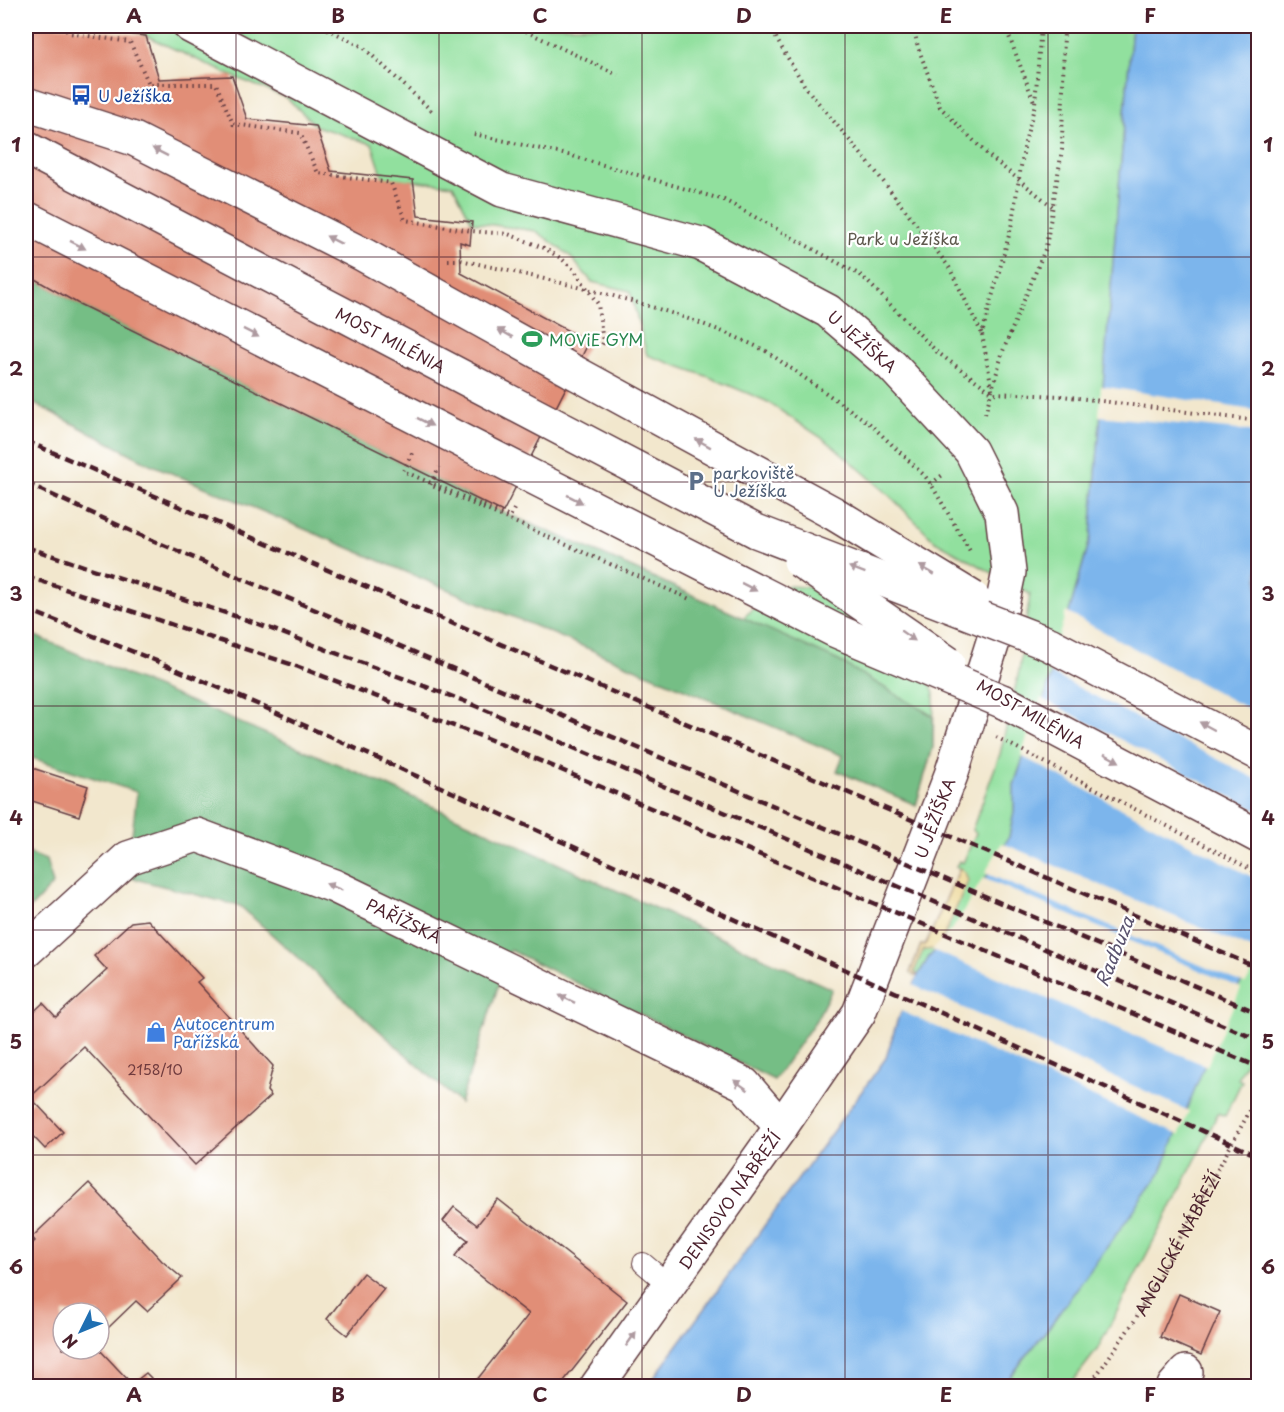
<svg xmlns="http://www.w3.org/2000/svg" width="1284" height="1412" viewBox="0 0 1284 1412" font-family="'Playpen Sans',sans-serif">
	<rect width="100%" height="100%" fill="#fff"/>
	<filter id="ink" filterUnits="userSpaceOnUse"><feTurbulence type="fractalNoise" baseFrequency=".0167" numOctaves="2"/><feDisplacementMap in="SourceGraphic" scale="12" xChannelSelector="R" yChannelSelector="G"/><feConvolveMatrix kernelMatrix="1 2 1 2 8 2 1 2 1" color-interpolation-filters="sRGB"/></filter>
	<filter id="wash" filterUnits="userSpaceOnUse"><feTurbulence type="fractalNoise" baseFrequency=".008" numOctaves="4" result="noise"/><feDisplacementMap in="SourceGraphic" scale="24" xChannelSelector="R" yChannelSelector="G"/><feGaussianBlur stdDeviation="1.35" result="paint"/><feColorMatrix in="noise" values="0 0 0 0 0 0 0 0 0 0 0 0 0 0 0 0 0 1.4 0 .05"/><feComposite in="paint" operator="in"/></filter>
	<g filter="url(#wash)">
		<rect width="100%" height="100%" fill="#f2e7cd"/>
		<g fill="#91e09e" stroke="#6e8064" stroke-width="1.5">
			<polygon points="125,26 1132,26 1091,536 1046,692 1014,785 1014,812 1009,837 959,926 929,957 917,977 910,973 921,945 925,946 960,869 956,867 959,861 963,863 976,833 972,830 1000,754 1019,671 1030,594 935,541 888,494 831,444 766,401 709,377 647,355 630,291 592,282 569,255 536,231 472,222 453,185 383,177 372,144 316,126 287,98 232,76"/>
			<polygon points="790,586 817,588 925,668 934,693 933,747 916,805 740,621 775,588"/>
			<polygon points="1258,961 1258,1034 1238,1079 1242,1081 1225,1116 1218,1113 1199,1153 1097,1350 1069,1386 1003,1386 1052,1323 1235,991"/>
		</g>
		<g fill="#74be85" stroke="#5f6e58" stroke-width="1.5">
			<polygon points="26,274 77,303 503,512 599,553 839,661 933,716 933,747 916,805 837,771 843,756 150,464 26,399"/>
			<polygon points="26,632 368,777 832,989 816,1020 774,1080 510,950 460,1103 240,906 127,877 137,792 26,756"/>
			<polygon points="26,852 46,860 53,884 26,913"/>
		</g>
		<polygon fill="#eeda9e" stroke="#9c7c64" stroke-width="1.5" points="960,868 965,873 968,881 940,945 937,949 923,950 914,972 921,977 910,973 921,945 925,946"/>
		<polygon fill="#7bb5ec" stroke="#626a8c" stroke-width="1.5" points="1132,26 1258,26 1258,961 1235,991 1160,1174 1052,1323 1003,1386 648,1386 886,1058 898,1018 917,977 929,957 959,926 1009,837 1014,812 1014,785 1046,692 1091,536"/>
		<g fill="#f2e7cd">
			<polygon points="1101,386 1258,411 1258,432 1099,416"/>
			<polygon points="1066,612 1258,714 1258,780 1048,672"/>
			<polygon points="1041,698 1258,811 1258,880 1021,756"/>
			<polygon points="1002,843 1258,952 1258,966 1245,984 985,873"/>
			<polygon points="983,878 1241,988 1207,1066 932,950 956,924"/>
			<polygon points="914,975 917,977 913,985 1189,1111 1179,1135 901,1011 898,1018 895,1017"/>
		</g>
		<g id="blocks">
			<g fill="#e18e77">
				<polygon points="26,26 74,26 74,28 146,36 159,79 232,76 247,119 316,126 331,171 413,180 418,216 472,222 470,245 460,242 461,273 589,342 503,512 77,303 26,274"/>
				<polygon points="26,766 88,786 79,816 26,799"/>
				<polygon points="148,920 202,978 197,982 273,1066 267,1091 271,1096 195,1165 84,1047 26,1101 26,1019 43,1003 56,1017 107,970 94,956 131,922"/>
				<polygon points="33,1100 63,1132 45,1149 26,1129 26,1107"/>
				<polygon points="89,1183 162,1261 182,1278 147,1311 136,1301 107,1329 99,1320 99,1313 63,1313 63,1349 99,1349 132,1384 146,1373 159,1386 26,1386 26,1250 35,1241 32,1237"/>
				<polygon points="498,1199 627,1301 560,1386 472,1386 529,1314 455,1256 468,1240 443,1221 454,1207 477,1225"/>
				<polygon points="363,1273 384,1289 347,1335 327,1319"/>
				<polygon points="1179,1294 1220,1312 1201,1355 1160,1337"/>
			</g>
		</g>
	</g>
	<g filter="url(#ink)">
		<use href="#blocks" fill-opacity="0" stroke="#633d43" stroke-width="1.5"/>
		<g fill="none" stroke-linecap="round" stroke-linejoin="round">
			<g stroke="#633d43" stroke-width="22">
				<polyline id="lane" points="643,1263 669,1285"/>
			</g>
			<g stroke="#633d43" stroke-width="36">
				<g id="street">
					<path id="s2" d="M190,26L502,190L701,244L828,311L892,366L971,451L1002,513L1009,572L997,629L951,775L859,1013L781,1127L597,1386"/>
					<path id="s3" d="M26,951L128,858L197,835L334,886L744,1084L781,1127"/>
					<polyline points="1174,1386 1186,1372"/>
				</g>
			</g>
			<g stroke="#633d43" stroke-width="36">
				<g id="secondary">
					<polyline points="26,104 134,139 364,255 574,372"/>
					<polyline points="26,218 523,472"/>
					<polyline points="1049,644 1258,753"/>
					<polyline points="1004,702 1258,836"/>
				</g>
			</g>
			<g stroke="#633d43" stroke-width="4" stroke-dasharray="1.5 4.5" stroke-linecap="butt">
				<polyline points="62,26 69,33 130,42 149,84 216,84 233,124 300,133 318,173 391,183 405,220 471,231 508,234 544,248 562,259 575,271 598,304 603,343 601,347"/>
				<polyline points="322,26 363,47 434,113"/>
				<polyline points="515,26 618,75"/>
				<polyline points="772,26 777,40 806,88 876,172 949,267 982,334"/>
				<polyline points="913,26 918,47 940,107 989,156 1053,207"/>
				<polyline points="1005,26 1035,104"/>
				<polyline points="474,134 572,156 724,200 862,276 937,352 993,393 1062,396 1258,421"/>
				<polyline points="448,260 461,260"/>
				<polyline points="766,351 869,423 925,476 931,484 970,551"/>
				<polyline points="992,389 982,334 1011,228 1025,142 1035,104 1041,26"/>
				<polyline points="985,414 1003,351 1046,247 1062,150 1064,26"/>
				<polyline points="412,453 403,471 510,517 515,507"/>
				<polyline points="434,478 439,467"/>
				<polyline points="931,484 945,473"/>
				<polyline points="610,564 692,600"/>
				<path id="s1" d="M1089,1386L1135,1320L1258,1096"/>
			</g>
			<use href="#lane" stroke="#fff" stroke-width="20"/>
			<use href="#street" stroke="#fff" stroke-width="33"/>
			<use href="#secondary" stroke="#fff" stroke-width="33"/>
			<g stroke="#4a1f2b" stroke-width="4.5" stroke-dasharray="9 4.5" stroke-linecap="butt">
				<polyline points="26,441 1258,968"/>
				<polyline points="26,483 131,531 1258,1013"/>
				<polyline points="26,547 250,621 464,701 1258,1040"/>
				<polyline points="26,576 296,666 491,740 1258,1067"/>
				<polyline points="26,609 154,660 257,704 1258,1156"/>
			</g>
			<g stroke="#633d43" stroke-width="36" stroke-linecap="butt">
				<g id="secondary-bridge">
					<path id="s4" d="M26,148L756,531L1049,644"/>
					<polyline points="574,372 833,513 973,598"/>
					<polyline points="523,472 834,630 1004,702"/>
					<polyline points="800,561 948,663"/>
				</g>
			</g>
			<g stroke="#633d43" stroke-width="4" stroke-dasharray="1.5 4.5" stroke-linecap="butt">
				<path d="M461,260C565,284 670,304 766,351"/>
				<polyline points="434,478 430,485 610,564"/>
				<polyline points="996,737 1258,873"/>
			</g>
			<use href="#secondary-bridge" stroke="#fff" stroke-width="33"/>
		</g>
		<defs><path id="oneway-solid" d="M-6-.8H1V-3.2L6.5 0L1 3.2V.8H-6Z" transform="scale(1.5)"/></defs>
		<g fill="#ae9aa0">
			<use href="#oneway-solid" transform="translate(160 152) rotate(-153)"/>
			<use href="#oneway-solid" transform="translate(334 240) rotate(-153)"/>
			<use href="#oneway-solid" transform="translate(78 245) rotate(27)"/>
			<use href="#oneway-solid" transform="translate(251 333) rotate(27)"/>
			<use href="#oneway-solid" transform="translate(505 333) rotate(-151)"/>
			<use href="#oneway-solid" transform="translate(425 422) rotate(27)"/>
			<use href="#oneway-solid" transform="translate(703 443) rotate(-151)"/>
			<use href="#oneway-solid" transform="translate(575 499) rotate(27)"/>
			<use href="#oneway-solid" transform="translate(857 570) rotate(-159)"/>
			<use href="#oneway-solid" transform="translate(927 570) rotate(-149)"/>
			<use href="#oneway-solid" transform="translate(749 587) rotate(27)"/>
			<use href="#oneway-solid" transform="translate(908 636) rotate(35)"/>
			<use href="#oneway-solid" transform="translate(1207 726) rotate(-152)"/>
			<use href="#oneway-solid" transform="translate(1112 758) rotate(28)"/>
			<use href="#oneway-solid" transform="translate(334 887) rotate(-157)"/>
			<use href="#oneway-solid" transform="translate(567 999) rotate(-154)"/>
			<use href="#oneway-solid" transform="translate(741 1085) rotate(-145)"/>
			<use href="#oneway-solid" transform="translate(631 1339) rotate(-55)"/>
		</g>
	</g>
	<path fill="none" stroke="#4a1f2b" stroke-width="1.5" stroke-opacity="0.55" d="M236,26V1386M439,26V1386M642,26V1386M845,26V1386M1048,26V1386M26,257H1258M26,482H1258M26,706H1258M26,930H1258M26,1155H1258"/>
	<defs>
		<g id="bus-bare" transform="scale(1.62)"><path d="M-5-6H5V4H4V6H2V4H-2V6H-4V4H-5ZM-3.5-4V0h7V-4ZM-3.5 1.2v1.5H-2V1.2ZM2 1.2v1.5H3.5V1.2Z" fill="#1a4fb4" stroke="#fff" stroke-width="2.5" paint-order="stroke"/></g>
		<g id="stadium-bare" transform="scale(1.62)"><path d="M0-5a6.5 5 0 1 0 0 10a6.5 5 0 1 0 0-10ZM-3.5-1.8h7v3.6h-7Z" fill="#2e9e5b" stroke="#fff" stroke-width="2.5" paint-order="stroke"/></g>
		<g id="parking-bare" transform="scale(1.62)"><path d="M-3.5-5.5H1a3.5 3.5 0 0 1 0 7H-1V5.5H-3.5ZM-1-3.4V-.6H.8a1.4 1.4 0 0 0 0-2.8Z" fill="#5c6f8a" stroke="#fff" stroke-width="2.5" paint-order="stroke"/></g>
		<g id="shop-bare" transform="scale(1.62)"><path d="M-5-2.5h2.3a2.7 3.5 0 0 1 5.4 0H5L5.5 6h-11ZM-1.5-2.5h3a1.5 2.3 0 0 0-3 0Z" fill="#3f7fe0" stroke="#fff" stroke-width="2.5" paint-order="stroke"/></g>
	</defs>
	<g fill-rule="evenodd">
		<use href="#bus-bare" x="81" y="95"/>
		<use href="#stadium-bare" x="532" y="339"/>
		<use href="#parking-bare" x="696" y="481"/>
		<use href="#shop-bare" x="156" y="1032"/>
	</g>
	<g text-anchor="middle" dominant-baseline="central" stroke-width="4.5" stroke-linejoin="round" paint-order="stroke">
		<g font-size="14" fill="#703b3e">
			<text x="155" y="1069">2158/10</text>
		</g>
		<g font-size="16" fill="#164399" stroke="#fff" text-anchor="start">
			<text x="98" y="95">U Ježíška</text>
		</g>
		<g font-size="16" fill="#5f594e" stroke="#fff">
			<text x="903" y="238">Park u Ježíška</text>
		</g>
		<g font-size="16" fill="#27864d" stroke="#fff" text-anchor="start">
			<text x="549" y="339">MOViE GYM</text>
		</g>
		<g font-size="16" fill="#4a1f2b" stroke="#fff">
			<text stroke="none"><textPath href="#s4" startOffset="412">MOST MILÉNIA</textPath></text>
			<text stroke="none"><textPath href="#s2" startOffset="748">U JEŽÍŠKA</textPath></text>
			<text transform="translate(1031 713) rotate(30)">MOST MILÉNIA</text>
			<text transform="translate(934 818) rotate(-69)">U JEŽÍŠKA</text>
			<text stroke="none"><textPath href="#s3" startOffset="435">PAŘÍŽSKÁ</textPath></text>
			<text transform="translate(729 1200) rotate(-55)">DENISOVO NÁBŘEŽÍ</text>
			<text stroke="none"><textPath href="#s1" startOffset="168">ANGLICKÉ NÁBŘEŽÍ</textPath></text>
		</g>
		<g font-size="16" fill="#4e5e75" stroke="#fff" text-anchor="start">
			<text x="713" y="472">parkoviště<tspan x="713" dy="18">U Ježíška</tspan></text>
		</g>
		<g font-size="16" fill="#366cbe" stroke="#fff" text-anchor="start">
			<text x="173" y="1023">Autocentrum<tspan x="173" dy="18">Pařížská</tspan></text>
		</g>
		<g font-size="18" font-style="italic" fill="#5b546f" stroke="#fff">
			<text transform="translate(1114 951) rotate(-68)">Radbuza</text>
		</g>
	</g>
	<rect width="1284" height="1412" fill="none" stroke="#fff" stroke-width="66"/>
	<g transform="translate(81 1331) rotate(227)"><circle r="28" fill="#ffffff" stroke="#b7a5aa" stroke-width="1.5"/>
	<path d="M0-4.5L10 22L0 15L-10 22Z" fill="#1f6fb2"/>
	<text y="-9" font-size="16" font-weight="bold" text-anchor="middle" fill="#4a1f2b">N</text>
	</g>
	<rect x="33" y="33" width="1218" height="1346" fill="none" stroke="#4a1f2b" stroke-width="2"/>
	<g font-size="20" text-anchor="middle" font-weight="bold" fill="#4a1f2b">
		<text x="134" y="23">A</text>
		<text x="338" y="23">B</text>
		<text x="540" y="23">C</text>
		<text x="744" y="23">D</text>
		<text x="946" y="23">E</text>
		<text x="1150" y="23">F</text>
		<text x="16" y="152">1</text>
		<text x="1268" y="152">1</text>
		<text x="16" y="376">2</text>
		<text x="1268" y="376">2</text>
		<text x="16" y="601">3</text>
		<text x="1268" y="601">3</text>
		<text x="16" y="825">4</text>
		<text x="1268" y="825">4</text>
		<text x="16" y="1049">5</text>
		<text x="1268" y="1049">5</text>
		<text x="16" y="1274">6</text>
		<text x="1268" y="1274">6</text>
		<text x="134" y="1402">A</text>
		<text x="338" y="1402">B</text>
		<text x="540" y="1402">C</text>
		<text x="744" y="1402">D</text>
		<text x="946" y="1402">E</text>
		<text x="1150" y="1402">F</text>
	</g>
</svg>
